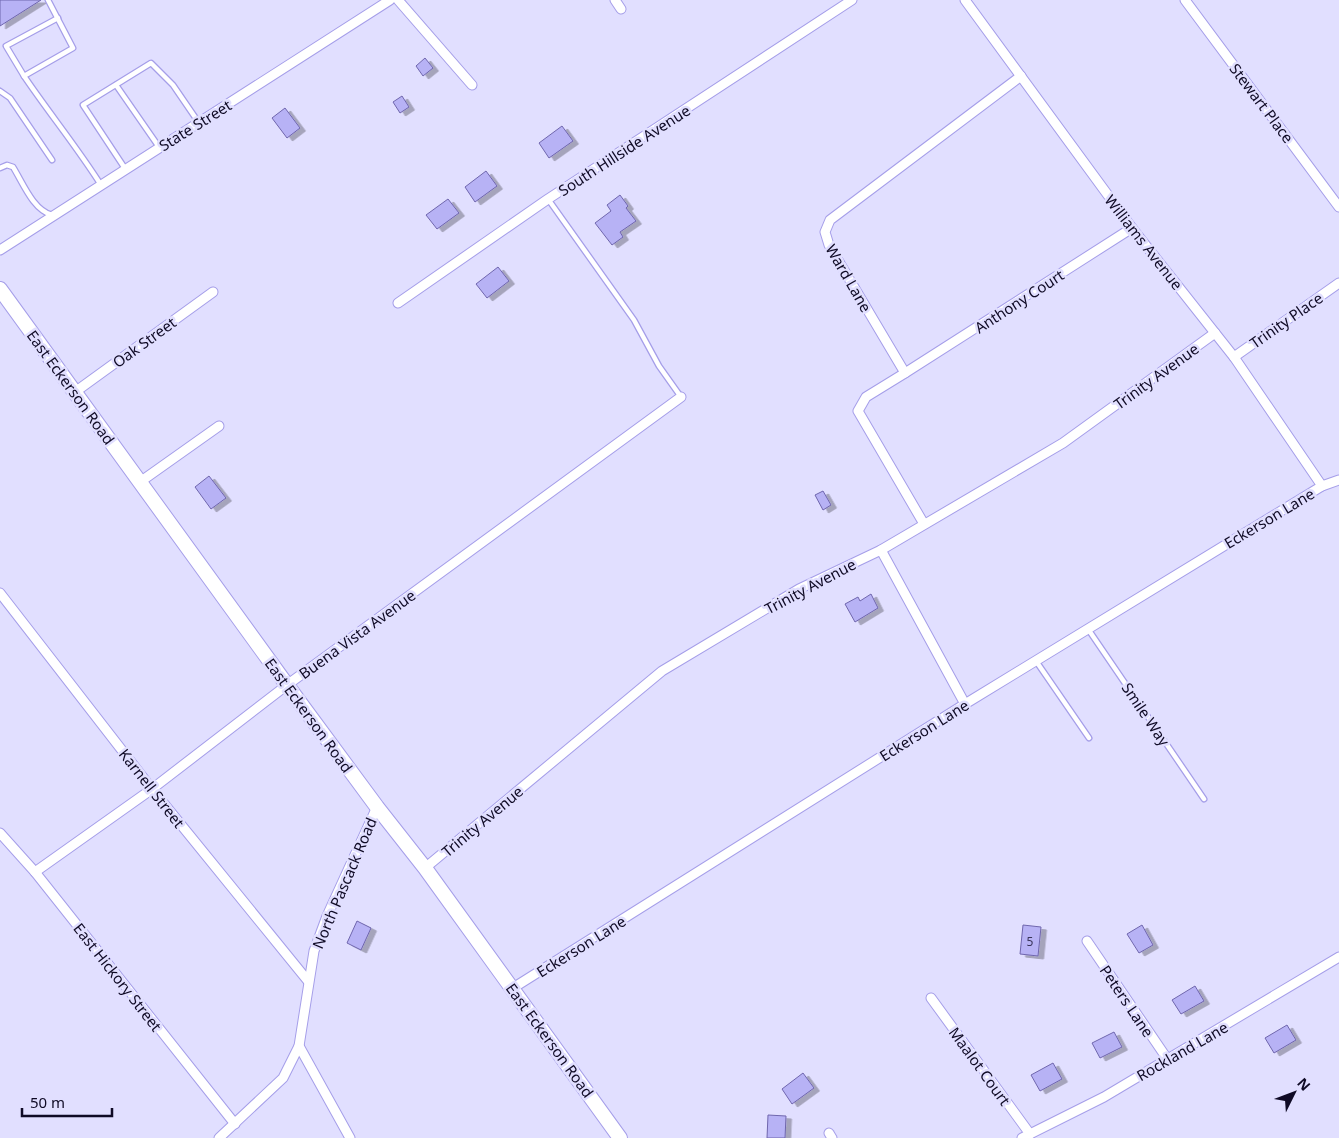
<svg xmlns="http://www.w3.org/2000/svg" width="1339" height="1138" viewBox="0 0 1339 1138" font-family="'Noto Sans',sans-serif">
	<defs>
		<filter id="shadow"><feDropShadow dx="5.5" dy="3" stdDeviation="0" flood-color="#0004"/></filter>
	</defs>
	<rect width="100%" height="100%" fill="#e1dfff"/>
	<g fill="#b7b2f5" stroke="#6f66ad" filter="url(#shadow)">
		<polygon points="0,0 41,0 0,26"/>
		<polygon points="425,58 433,68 423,76 416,66"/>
		<polygon points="402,96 409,107 400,113 393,102"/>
		<polygon points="285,108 300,128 287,138 272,118"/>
		<polygon points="562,126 573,141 549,158 539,143"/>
		<polygon points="486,171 497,186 475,202 465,187"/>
		<polygon points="620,195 628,206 626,208 636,221 620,232 623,237 612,245 595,223 611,211 607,205"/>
		<polygon points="448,199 459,213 437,229 426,215"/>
		<polygon points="498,267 509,281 487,298 476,284"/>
		<polygon points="209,476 226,498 211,509 195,487"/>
		<polygon points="823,491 831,505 823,510 815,495"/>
		<polygon points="871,594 878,608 855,622 845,604 858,597 860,601"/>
		<polygon points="357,921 371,928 361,950 347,943"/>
		<polygon points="1023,925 1041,927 1038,956 1020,954"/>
		<polygon points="1142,925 1153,945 1139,953 1127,934"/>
		<polygon points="1195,986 1204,1001 1181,1014 1172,1000"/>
		<polygon points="1287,1025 1296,1040 1274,1053 1265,1038"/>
		<polygon points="1114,1032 1122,1047 1100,1058 1092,1043"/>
		<polygon points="1053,1063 1062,1079 1040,1091 1031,1075"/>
		<polygon points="803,1073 814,1088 792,1104 782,1089"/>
		<polygon points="768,1115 786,1116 785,1138 767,1138"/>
	</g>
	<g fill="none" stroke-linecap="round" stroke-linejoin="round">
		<g stroke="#a59ee9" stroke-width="7">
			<g id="lane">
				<path d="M48,0L73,48L24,76C49,113 77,147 101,185"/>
				<polyline points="24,76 6,46 58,18"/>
				<polyline points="116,85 159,147"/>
				<polyline points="0,91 10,98 52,160"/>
				<path d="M0,168L7,165L13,167C23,183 33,210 52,215"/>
				<polyline points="126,170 83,105 151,63 173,85 199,123"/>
				<polyline points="548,199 634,320 659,366 681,397"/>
				<polyline points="1088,629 1204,799"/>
				<polyline points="1036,661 1089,738"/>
			</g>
		</g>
		<g stroke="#a59ee9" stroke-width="11">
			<g id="street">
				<polyline points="398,0 472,85"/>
				<polyline points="615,0 621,9"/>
				<polyline points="965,0 1132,228 1234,357 1322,486"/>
				<polyline points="1185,0 1339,207"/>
				<polyline points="0,250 390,0"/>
				<polyline points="398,303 548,199 852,0"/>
				<polyline points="1234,357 1339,283"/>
				<polyline points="905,373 829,245 825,232 830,220 1021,76"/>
				<polyline points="75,392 213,292"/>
				<polyline points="140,482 219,426"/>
				<polyline points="924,524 858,411 866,397 905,373 1132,228"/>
				<polyline points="881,550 965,704"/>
				<polyline points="0,593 152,789 308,981"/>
				<polyline points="0,833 35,872 235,1124"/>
				<polyline points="425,868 662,671 799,589 881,550 1063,443 1215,333"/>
				<polyline points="35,872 152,789 287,685 681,397"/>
				<polyline points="1087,941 1168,1060"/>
				<polyline points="513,988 965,704 1322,486 1339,480"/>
				<polyline points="931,998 1030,1134"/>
				<polyline points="299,1046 350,1138"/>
				<polyline points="829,1133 832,1138"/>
				<polyline points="219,1138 283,1078 299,1046 314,951 327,916 377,807"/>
				<polyline points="1022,1138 1104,1097 1339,957"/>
			</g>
		</g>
		<g stroke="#a59ee9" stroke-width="16">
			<polyline id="secondary" points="0,289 287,685 377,807 425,868 620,1138"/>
		</g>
		<use href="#lane" stroke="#fff" stroke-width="4.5"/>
		<use href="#street" stroke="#fff" stroke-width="9"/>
		<use href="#secondary" stroke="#fff" stroke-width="14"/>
	</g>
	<g text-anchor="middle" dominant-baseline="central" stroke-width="5" stroke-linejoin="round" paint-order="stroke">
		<g font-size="12" fill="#393459">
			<text x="1030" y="941">5</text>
		</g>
		<g font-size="15" fill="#0f0a25" stroke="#e1dfff">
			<text transform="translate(1262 103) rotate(53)">Stewart Place</text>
			<text transform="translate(195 125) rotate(-32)">State Street</text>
			<text transform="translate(624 150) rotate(-33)">South Hillside Avenue</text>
			<text transform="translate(1144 242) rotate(52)">Williams Avenue</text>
			<text transform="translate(849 278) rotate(60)">Ward Lane</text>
			<text transform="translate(1019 301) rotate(-33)">Anthony Court</text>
			<text transform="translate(1286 320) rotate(-35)">Trinity Place</text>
			<text transform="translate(144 342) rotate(-36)">Oak Street</text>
			<text transform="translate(1156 376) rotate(-36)">Trinity Avenue</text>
			<text transform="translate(71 387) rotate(54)">East Eckerson Road</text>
			<text transform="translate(1269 518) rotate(-31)">Eckerson Lane</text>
			<text transform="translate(810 586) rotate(-28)">Trinity Avenue</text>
			<text transform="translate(357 634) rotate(-36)">Buena Vista Avenue</text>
			<text transform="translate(1146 714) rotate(56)">Smile Way</text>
			<text transform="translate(309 715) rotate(54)">East Eckerson Road</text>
			<text transform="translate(924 730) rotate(-32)">Eckerson Lane</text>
			<text transform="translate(152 788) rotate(52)">Karnell Street</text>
			<text transform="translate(482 821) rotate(-40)">Trinity Avenue</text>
			<text transform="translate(344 883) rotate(-67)">North Pascack Road</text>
			<text transform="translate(581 946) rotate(-32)">Eckerson Lane</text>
			<text transform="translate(118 977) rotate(52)">East Hickory Street</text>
			<text transform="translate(1127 1001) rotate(56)">Peters Lane</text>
			<text transform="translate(550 1040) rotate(54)">East Eckerson Road</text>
			<text transform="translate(1182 1051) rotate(-30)">Rockland Lane</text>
			<text transform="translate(980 1066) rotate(54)">Maalot Court</text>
		</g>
	</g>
	<g transform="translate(1294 1093) rotate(48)" stroke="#e1dfff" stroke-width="4" paint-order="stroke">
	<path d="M0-4L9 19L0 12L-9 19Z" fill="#0f0a25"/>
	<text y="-8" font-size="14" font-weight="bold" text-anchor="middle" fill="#0f0a25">N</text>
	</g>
	<path d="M22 1108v8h90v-8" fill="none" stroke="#0f0a25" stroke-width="2.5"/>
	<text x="30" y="1108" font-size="15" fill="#0f0a25" stroke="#e1dfff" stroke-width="4" paint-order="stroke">50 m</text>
</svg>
